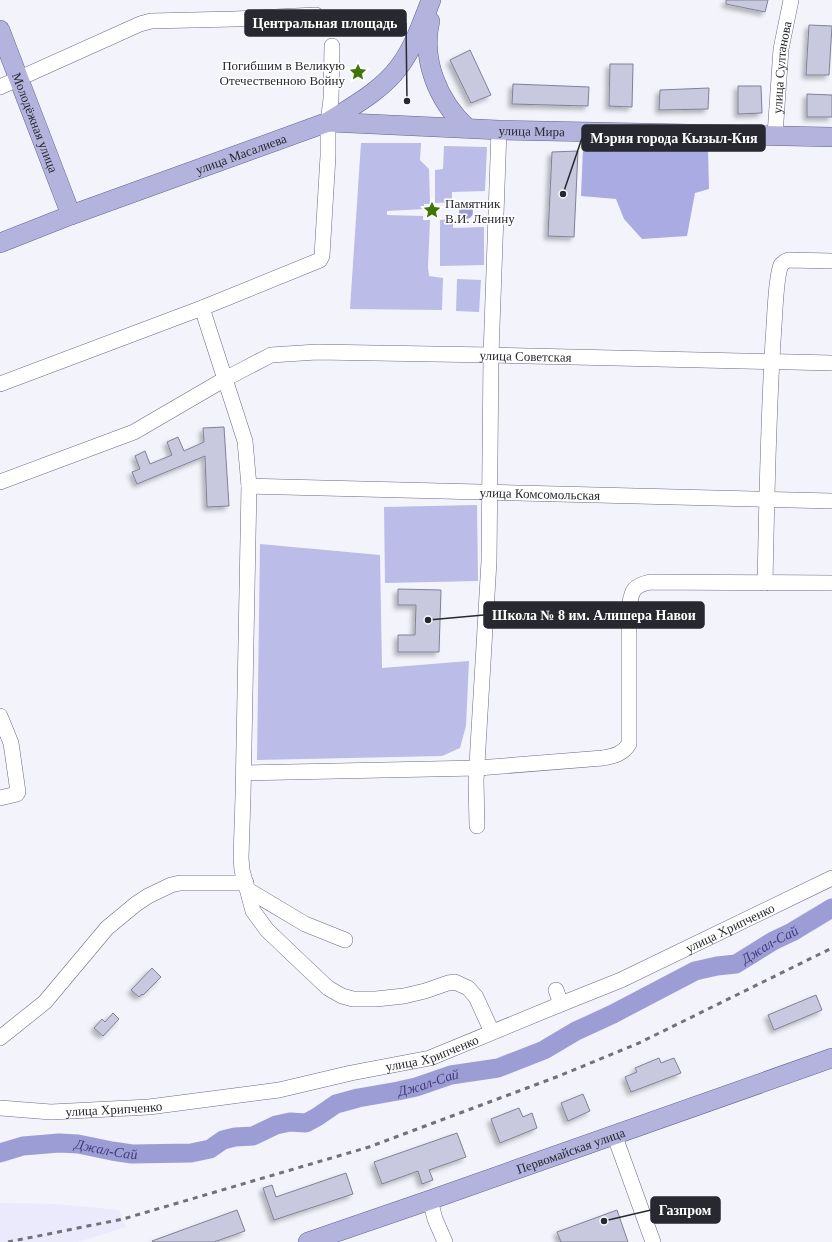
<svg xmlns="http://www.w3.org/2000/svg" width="832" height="1242" viewBox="0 0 832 1242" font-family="'Times New Roman',serif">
	<defs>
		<filter id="shadow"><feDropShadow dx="-3.5" dy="3.5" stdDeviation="2" flood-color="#0004"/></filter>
	</defs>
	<rect width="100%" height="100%" fill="#f3f3fc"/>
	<polygon fill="#eaeafc" points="0,1203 57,1204 119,1210 126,1227 78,1242 0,1242"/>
	<g fill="#bbbce7">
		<polygon points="361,143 421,143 420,160 429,169 430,204 424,204 424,209 387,211 387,215 423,216 423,220 430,220 428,267 429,276 443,278 442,310 350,309"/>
		<polygon points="444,146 487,147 485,191 452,192 452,202 435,203 435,170 443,169"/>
		<polygon points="453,219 453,228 484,227 484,265 440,266 440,220"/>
		<polygon points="457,279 481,280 479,312 456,311"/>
		<polygon points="477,505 478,581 385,583 384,507"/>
		<polygon points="260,544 380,555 382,668 469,661 466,726 460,748 442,756 257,760"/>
	</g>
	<polygon fill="#ababe4" points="583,148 708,148 709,189 695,193 687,236 642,239 624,219 616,199 581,196"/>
	<circle fill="#9d9dd5" cx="466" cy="212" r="7"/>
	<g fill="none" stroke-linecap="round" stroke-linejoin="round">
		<path stroke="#9d9dd5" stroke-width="19" id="s1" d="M0,1153L23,1146L59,1143L78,1144L112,1151L132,1154L191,1153L210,1149L223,1140L235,1137L253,1136L276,1125L290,1122L306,1123L317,1117L336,1104L358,1098L398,1091L416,1087L451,1075L498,1068L544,1050L576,1031L613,1014L695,971L717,966L736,964L773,941L792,932L832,908"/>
	</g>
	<g fill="#c8c9de" stroke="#808195" filter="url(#shadow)">
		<polygon points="726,0 768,0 765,12 726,4"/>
		<polygon points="809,25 832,26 829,75 806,75"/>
		<polygon points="470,50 491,95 471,103 450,60"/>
		<polygon points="610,64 633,64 632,107 609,106"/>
		<polygon points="513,84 589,87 588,106 512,104"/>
		<polygon points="738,86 761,86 762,113 738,114"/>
		<polygon points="709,88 708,109 659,110 660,90"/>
		<polygon points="807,94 832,95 832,117 807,117"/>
		<polygon points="578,151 574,237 548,236 552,152"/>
		<polygon points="224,427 229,506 207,507 205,456 137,484 132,472 140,469 135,456 145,451 150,464 172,455 167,442 178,437 184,451 204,442 203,428"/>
		<polygon points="398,589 441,590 439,652 398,652 398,635 415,635 416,605 398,605"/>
		<polygon points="152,968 161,977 143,995 142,994 139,997 131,990"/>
		<polygon points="816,995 822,1010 774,1030 768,1015"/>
		<polygon points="113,1013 119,1019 103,1036 94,1028 102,1019 105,1022"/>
		<polygon points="659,1058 661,1063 674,1058 681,1073 631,1092 625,1077 637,1072 635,1068"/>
		<polygon points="583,1094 590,1111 568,1121 561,1103"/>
		<polygon points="519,1108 523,1117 532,1113 537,1128 500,1143 491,1119"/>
		<polygon points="457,1133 466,1157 429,1170 433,1180 422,1184 418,1171 382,1184 374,1162"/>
		<polygon points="346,1173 353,1194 274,1220 263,1188 272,1185 276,1197"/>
		<polygon points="237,1210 245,1231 214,1242 153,1242 152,1241"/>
		<polygon points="617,1210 628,1242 561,1242 557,1232"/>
	</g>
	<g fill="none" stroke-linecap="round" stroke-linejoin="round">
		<g stroke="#6b6b7f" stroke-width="16">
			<g id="minor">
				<polyline points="0,87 140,24 151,21 234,19 316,15"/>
				<path id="s2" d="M775,135L781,49L791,0"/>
				<polyline points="202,308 245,441 249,486 243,797 241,858 242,870 253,911 267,930 291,953 328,988 342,996 353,999 376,999 404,996 425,991 448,983 455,982 468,988 476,997 492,1032"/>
				<polyline points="0,384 202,308 320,260 322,256 328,156 328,122 331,99 332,46"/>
				<path id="s3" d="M0,482L134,432L225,379L271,355L317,352L491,355L832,363"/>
				<path id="s4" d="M249,486L832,501"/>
				<path d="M765,583C767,497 768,411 774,326C775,312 776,276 781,265C783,263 785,261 788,260L832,261"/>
				<polyline points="0,716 11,743 18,792 17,794 0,798"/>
				<path d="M244,773L478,768L603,758C614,756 623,754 629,744V607C632,591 632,586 650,582L832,583"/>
				<polyline points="477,826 476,781 489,561 491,355 499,130"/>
				<polyline points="248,890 305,924 345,940"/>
				<polyline points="556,990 561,1004"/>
				<polyline points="0,1038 45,1002 107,928 136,904 148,896 171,885 180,883 246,883"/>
				<path id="s5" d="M0,1108L51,1112L149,1107L279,1090L351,1073L430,1058L561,1004L621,980L832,878"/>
				<polyline points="614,1134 653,1242"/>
				<polyline points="430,1200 435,1219 445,1242"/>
			</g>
		</g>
		<g stroke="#626192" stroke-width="20">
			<g id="major">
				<path d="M430,21C421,60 438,101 467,128"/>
				<path id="s6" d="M0,30L71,215"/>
				<path id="s7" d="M328,122L499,130L832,137"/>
				<path id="s8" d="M0,243L71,215L328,122C353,106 381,91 399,67C414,47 422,23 431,0"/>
				<path id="s9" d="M308,1242L430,1200L832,1058"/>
			</g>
		</g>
		<use href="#minor" stroke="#fff" stroke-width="15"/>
		<use href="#major" stroke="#b4b3dd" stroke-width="19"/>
		<polyline stroke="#717179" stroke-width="3" stroke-dasharray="5 5" stroke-linecap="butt" points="8,1242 123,1219 369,1147 559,1076 639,1043 832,948"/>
	</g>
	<defs>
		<g id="sight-bare" transform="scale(1.38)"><path d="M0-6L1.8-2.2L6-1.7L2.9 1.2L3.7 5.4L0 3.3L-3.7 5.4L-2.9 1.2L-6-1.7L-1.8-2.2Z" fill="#3f7606" stroke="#fff" stroke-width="2.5" paint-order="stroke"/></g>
	</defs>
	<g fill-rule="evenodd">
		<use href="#sight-bare" x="358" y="72"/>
		<use href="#sight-bare" x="432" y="210"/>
	</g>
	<g text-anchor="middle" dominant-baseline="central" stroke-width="3" stroke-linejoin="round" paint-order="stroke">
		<g font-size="13" fill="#282830" stroke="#fff" text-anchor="end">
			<text x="345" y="65">Погибшим в Великую<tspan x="345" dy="15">Отечественною Войну</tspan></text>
			<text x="445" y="203" text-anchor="start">Памятник<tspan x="445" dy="15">В.И. Ленину</tspan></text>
		</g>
		<g font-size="13" fill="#282830" stroke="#fff">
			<text stroke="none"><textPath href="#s2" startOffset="68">улица Султанова</textPath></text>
			<text stroke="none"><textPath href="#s6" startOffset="99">Молодёжная улица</textPath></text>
			<text stroke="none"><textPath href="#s7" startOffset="204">улица Мира</textPath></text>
			<text stroke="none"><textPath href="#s8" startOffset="257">улица Масалиева</textPath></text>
			<text stroke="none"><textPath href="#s3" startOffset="555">улица Советская</textPath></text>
			<text stroke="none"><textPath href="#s4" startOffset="291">улица Комсомольская</textPath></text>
			<text stroke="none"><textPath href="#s5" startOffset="762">улица Хрипченко</textPath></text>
			<text stroke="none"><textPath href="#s5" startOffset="438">улица Хрипченко</textPath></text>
			<text stroke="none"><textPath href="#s5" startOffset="114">улица Хрипченко</textPath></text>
			<text stroke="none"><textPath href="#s9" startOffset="278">Первомайская улица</textPath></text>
		</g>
		<g font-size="14" font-style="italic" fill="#403a7e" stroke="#fff">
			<text stroke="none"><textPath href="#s1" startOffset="817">Джал-Сай</textPath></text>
			<text stroke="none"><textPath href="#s1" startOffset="445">Джал-Сай</textPath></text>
			<text stroke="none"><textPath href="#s1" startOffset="108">Джал-Сай</textPath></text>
		</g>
	</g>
	<path fill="none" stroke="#282830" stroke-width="1.5" d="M407 101L406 23M563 194L582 138M428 620L484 615M604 1221L651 1210"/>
	<g fill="#282830" stroke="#fff" stroke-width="1.5">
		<circle cx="407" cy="101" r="4"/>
		<circle cx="563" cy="194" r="4"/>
		<circle cx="428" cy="620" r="4"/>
		<circle cx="604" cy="1221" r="4"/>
	</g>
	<g fill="#282830" stroke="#282830" stroke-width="1.5">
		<rect x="245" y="10" width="161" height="26" rx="4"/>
		<rect x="582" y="125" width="183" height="26" rx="4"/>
		<rect x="484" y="602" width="220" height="26" rx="4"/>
		<rect x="651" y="1197" width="69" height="26" rx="4"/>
	</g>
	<g font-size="14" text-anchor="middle" font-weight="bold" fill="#fff">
		<text x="325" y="28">Центральная площадь</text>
		<text x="674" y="143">Мэрия города Кызыл-Кия</text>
		<text x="594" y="620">Школа № 8 им. Алишера Навои</text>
		<text x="685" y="1215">Газпром</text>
	</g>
</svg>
